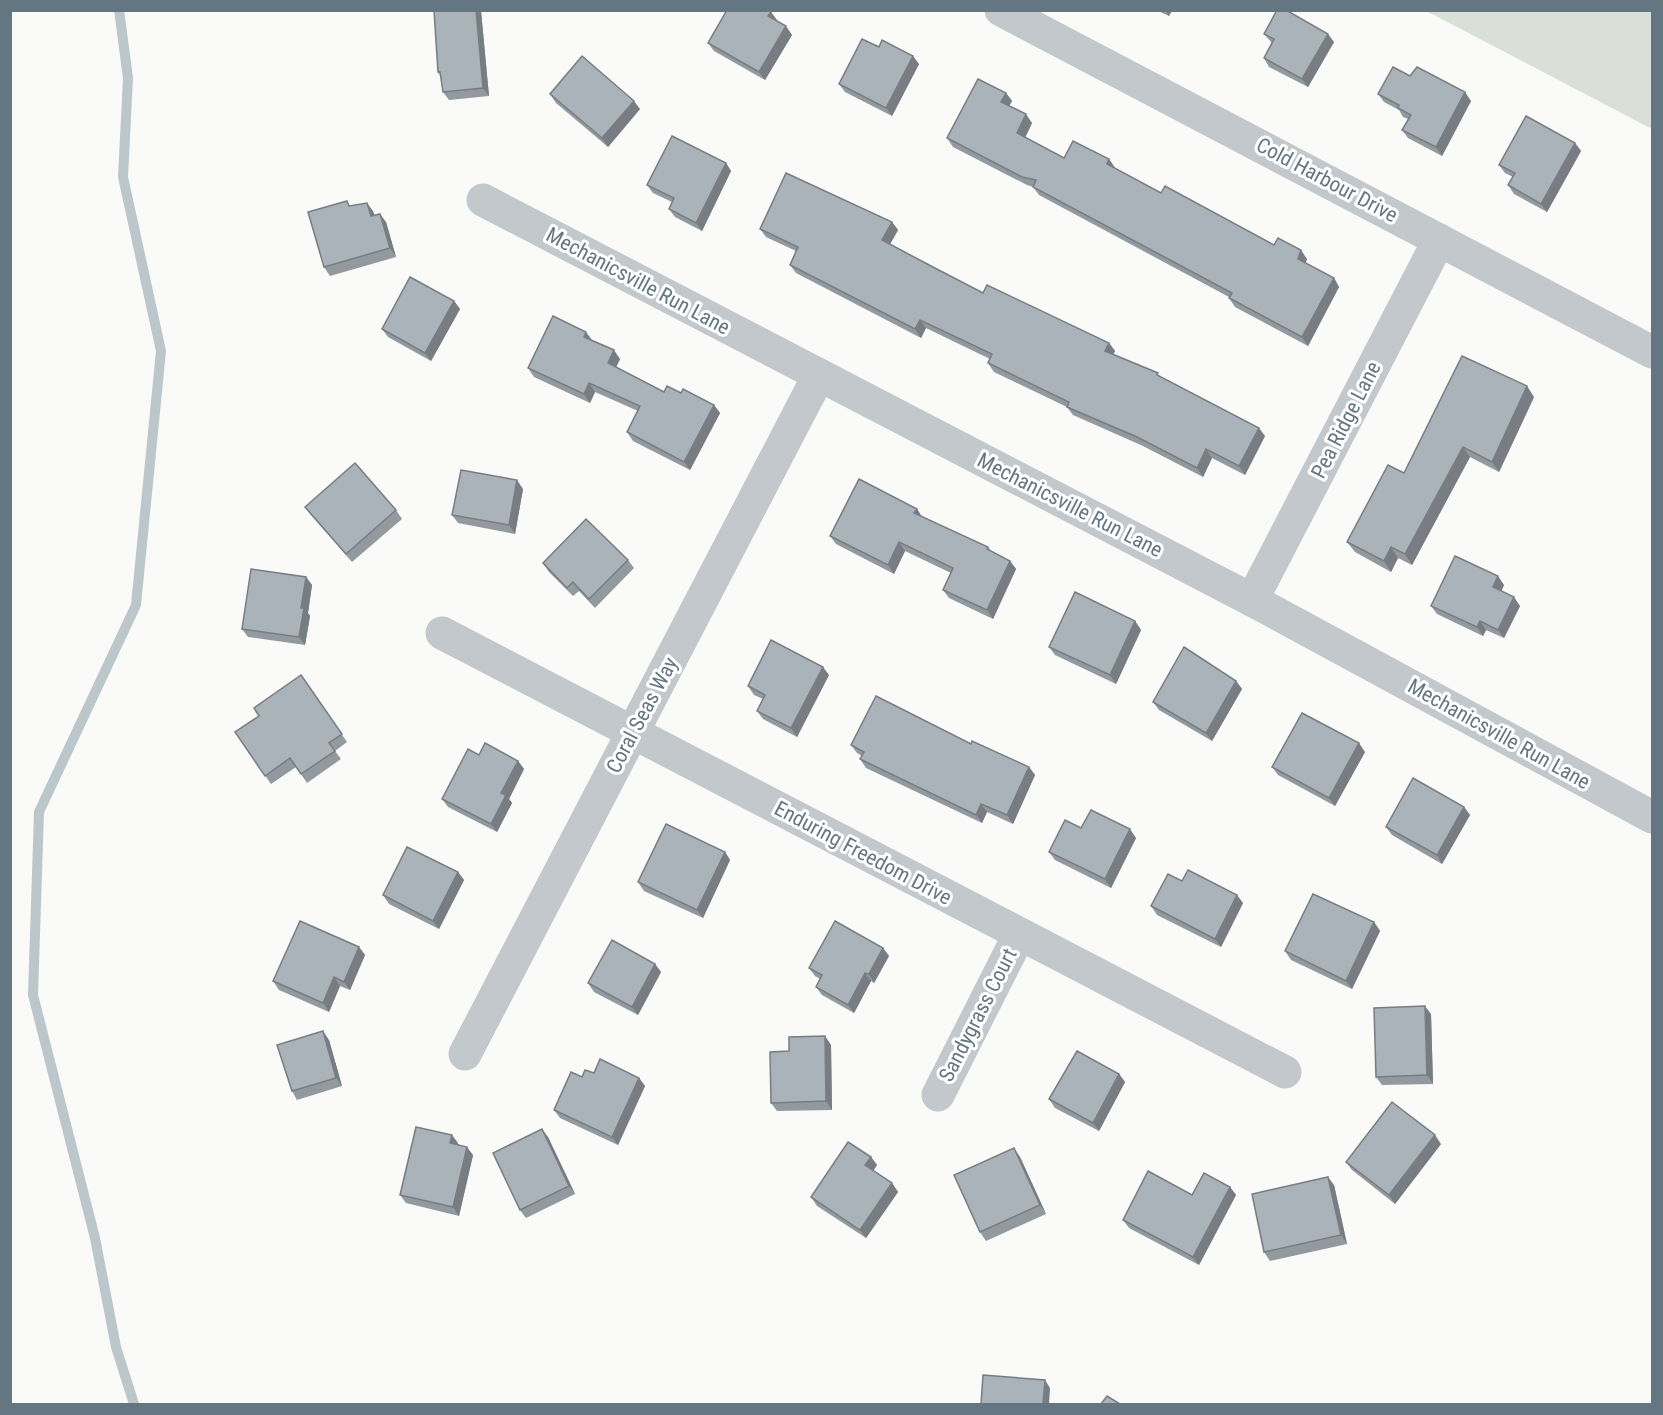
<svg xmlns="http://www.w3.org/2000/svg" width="1663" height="1415" viewBox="0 0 1663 1415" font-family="'Roboto Condensed',sans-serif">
	<rect width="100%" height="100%" fill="#fafaf8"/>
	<polygon fill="#dadfd7" points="1425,11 1652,11 1652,129 1434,15"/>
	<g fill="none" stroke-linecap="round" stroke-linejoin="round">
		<polyline stroke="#bbc7cb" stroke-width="10" points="119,10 128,78 123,177 161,351 136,605 39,812 33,995 95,1238 116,1347 134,1404"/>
		<g stroke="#c3c8cc" stroke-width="33">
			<polyline points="1001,10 1652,352"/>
			<polyline points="483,200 1252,600 1652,817"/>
			<polyline points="1252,600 1439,240"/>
			<polyline points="442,633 1285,1072"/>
			<polyline points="465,1054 819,375"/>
			<polyline points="938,1095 1019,935"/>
		</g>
	</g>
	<g fill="#929a9f">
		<polygon points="434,10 481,10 481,11 489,96 449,100 443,92 441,77 438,72"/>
		<polygon points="1156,10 1172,10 1169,16"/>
		<polygon points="777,20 776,21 792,35 765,80 714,51 708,43"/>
		<polygon points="1264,34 1334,42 1308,87 1269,67 1264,58 1272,43"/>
		<polygon points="879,47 919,64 892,116 845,92 839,84"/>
		<polygon points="1410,76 1471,101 1442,156 1408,138 1402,130 1408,119 1403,117 1399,110 1384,102 1378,94"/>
		<polygon points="1006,93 1012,101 1009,106 1032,123 1025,138 1064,158 1109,159 1115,168 1161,193 1274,245 1307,259 1305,263 1334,278 1339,287 1308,346 1235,307 1229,298 1229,297 1039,195 1033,187 1027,185 953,147 947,138"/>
		<polygon points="550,94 640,109 608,147 556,103"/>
		<polygon points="1575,143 1581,151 1547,212 1514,194 1508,185 1513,177 1505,173 1499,165"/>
		<polygon points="726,163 731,171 702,231 675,217 669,209 672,202 653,193 647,185"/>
		<polygon points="351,206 373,211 374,215 386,222 396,257 330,276 324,267"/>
		<polygon points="892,222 898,230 890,244 983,293 1109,343 1115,351 1113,354 1161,377 1265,436 1245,475 1212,458 1203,477 1143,446 1073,415 1067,407 994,372 988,363 990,359 926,328 921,338 796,273 790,265 796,251 766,237 760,229"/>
		<polygon points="454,301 460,309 431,361 388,337 382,329"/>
		<polygon points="592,340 620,359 616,367 664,392 681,393 714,405 720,413 690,470 633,441 627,432 638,411 595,392 590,403 534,377 528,368"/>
		<polygon points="1534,397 1499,472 1470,457 1412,565 1398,558 1391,572 1355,552 1347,542 1404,473"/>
		<polygon points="523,489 515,534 458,523 452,515"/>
		<polygon points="305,507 396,510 402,519 352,562 311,515"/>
		<polygon points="917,509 922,517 988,547 991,551 1010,561 1016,569 993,619 949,598 943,590 951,573 905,551 894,574 836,544 830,536"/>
		<polygon points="628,560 634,568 595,608 579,591 573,596 549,572 543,563"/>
		<polygon points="306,577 312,585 308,613 310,616 305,645 248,637 242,629"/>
		<polygon points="1504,585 1501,591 1520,606 1504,638 1486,630 1483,636 1437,614 1431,606"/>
		<polygon points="1135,621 1141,630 1116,684 1055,655 1049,647"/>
		<polygon points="301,675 347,742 335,751 341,759 307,783 296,767 271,784 235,732 259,716"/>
		<polygon points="829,675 797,737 763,719 757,711 763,699 754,695 748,686"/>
		<polygon points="1236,681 1242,689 1212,741 1159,710 1153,702"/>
		<polygon points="971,744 1029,767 1035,775 1013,824 987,812 982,823 866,768 860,759 862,756 857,753 851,745"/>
		<polygon points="1365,752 1335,806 1278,775 1272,767"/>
		<polygon points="479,755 518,761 524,769 509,799 512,803 497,832 448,807 442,799"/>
		<polygon points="1464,807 1470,815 1442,864 1392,835 1386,827"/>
		<polygon points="1081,828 1136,838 1111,888 1055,860 1049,852"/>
		<polygon points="725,852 730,860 703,918 644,891 638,882"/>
		<polygon points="458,872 464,880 439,929 389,904 383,895"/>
		<polygon points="1182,881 1243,903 1221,947 1157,915 1151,906"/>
		<polygon points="1374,922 1380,931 1352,989 1291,960 1285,951"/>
		<polygon points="359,947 365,955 350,990 340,986 329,1012 279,990 273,981"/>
		<polygon points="883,948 889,956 874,983 871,981 854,1013 822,995 816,987 820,979 815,976 809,968"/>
		<polygon points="655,964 661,972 638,1015 594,992 588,983"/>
		<polygon points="1431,1014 1433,1084 1382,1085 1376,1077"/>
		<polygon points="329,1040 342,1086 297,1100 292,1091"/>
		<polygon points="831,1045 832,1110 777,1111 771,1103"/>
		<polygon points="1119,1074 1125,1082 1099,1131 1055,1108 1049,1099"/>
		<polygon points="582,1077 639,1078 645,1086 618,1145 560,1118 554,1110"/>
		<polygon points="548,1137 575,1194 526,1218 520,1210"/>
		<polygon points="458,1143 458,1144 473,1155 459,1216 406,1203 400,1195"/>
		<polygon points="1441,1144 1395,1204 1352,1170 1346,1162"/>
		<polygon points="871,1157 877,1165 873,1171 892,1183 898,1192 866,1238 817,1206 811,1197"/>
		<polygon points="1020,1157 1046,1214 986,1241 980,1232"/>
		<polygon points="1334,1185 1347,1244 1270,1261 1264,1252"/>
		<polygon points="1230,1187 1236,1195 1199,1265 1129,1228 1123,1220"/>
	</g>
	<g fill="#777d82">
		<polygon points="476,10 481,11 489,96 483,88"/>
		<polygon points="1165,10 1172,10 1169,16"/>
		<polygon points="771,12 777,20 774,25 768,16"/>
		<polygon points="786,26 792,35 765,80 759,72"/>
		<polygon points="1328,34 1334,42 1308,87 1302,79"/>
		<polygon points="913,56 919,64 892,116 886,108"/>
		<polygon points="1465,92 1471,101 1442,156 1436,147"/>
		<polygon points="1006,93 1012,101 1007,110 1001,102"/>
		<polygon points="634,101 640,109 608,147 602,138"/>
		<polygon points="1026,114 1032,123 1023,142 1017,133"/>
		<polygon points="1575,143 1581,151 1547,212 1541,204"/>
		<polygon points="1109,159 1115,168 1113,173 1107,164"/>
		<polygon points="726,163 731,171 702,231 696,223"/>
		<polygon points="367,203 373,211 377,224 371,216"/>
		<polygon points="380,214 386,222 396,257 390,248"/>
		<polygon points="892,222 898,230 888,248 882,240"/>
		<polygon points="1301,250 1307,259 1304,267 1298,259"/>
		<polygon points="1334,278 1339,287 1308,346 1302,337"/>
		<polygon points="454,301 460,309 431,361 425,353"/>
		<polygon points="920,320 926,328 921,338 915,329"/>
		<polygon points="586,332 592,340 584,337"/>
		<polygon points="1109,343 1115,351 1111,359 1105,351"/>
		<polygon points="614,350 620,359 614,372 608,363"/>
		<polygon points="589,383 595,392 590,403 584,394"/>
		<polygon points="1527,386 1534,397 1499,472 1492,462"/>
		<polygon points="714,405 720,413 690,470 684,462"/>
		<polygon points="1259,428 1265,436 1245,475 1239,466"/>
		<polygon points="1463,447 1470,457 1412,565 1405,554"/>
		<polygon points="1206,449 1212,458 1203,477 1197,468"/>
		<polygon points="517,480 523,489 515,534 509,525"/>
		<polygon points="917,509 922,517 914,513"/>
		<polygon points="899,542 905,551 894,574 888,565"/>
		<polygon points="1391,547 1398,558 1391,572 1384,561"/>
		<polygon points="1010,561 1016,569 993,619 987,610"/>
		<polygon points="1498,576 1504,585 1499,596 1493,587"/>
		<polygon points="306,577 312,585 308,613 310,616 305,645 299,637 301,608"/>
		<polygon points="1514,597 1520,606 1504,638 1498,630"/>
		<polygon points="1135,621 1141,630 1116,684 1110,675"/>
		<polygon points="1480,621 1486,630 1483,636 1477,627"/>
		<polygon points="823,667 829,675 797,737 791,728"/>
		<polygon points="1236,681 1242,689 1212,741 1206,733"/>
		<polygon points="1359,743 1365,752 1335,806 1329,798"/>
		<polygon points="518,761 524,769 509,799 512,803 497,832 491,824 501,793"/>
		<polygon points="1029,767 1035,775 1013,824 1007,815"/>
		<polygon points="981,804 987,812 982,823 976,815"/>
		<polygon points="1464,807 1470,815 1442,864 1437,855"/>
		<polygon points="1130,829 1136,838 1111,888 1105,879"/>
		<polygon points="725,852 730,860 703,918 697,910"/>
		<polygon points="458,872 464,880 439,929 433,921"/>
		<polygon points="1237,895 1243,903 1221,947 1215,939"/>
		<polygon points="1374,922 1380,931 1352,989 1346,981"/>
		<polygon points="359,947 365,955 350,990 344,982"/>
		<polygon points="883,948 889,956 874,983 869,974"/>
		<polygon points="655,964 661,972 638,1015 632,1007"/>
		<polygon points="865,973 871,981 854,1013 848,1005"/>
		<polygon points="334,977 340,986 329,1012 323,1003"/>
		<polygon points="1425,1006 1431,1014 1433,1084 1427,1075"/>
		<polygon points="323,1031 329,1040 342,1086 336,1078"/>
		<polygon points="825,1036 831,1045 832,1110 826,1101"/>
		<polygon points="1119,1074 1125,1082 1099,1131 1093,1123"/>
		<polygon points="639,1078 645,1086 618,1145 612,1137"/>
		<polygon points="542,1129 548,1137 575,1194 569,1186"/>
		<polygon points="452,1135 458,1143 456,1151 450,1143"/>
		<polygon points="1435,1135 1441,1144 1395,1204 1389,1195"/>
		<polygon points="467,1147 473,1155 459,1216 453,1207"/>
		<polygon points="1014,1148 1020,1157 1046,1214 1040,1205"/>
		<polygon points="871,1157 877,1165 871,1174 865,1165"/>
		<polygon points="1328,1177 1334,1185 1347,1244 1341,1235"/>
		<polygon points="892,1183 898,1192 866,1238 860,1230"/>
		<polygon points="1230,1187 1236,1195 1199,1265 1193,1257"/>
		<polygon points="1045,1380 1050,1388 1049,1404 1043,1404"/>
	</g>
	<g fill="#aab3b9" stroke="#777d82" stroke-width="1.5">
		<polygon points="434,10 476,10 483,88 443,92 440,72 438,72"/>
		<polygon points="727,10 768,10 771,12 768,16 786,26 759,72 708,43"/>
		<polygon points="1277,10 1286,10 1328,34 1302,79 1264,58 1274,39 1264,34"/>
		<polygon points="862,39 879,47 882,40 913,56 886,108 839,84"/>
		<polygon points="582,56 634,101 602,138 550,94"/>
		<polygon points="1393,67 1410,76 1417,67 1465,92 1436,147 1402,130 1411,115 1398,108 1399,105 1378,94"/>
		<polygon points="978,79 1006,93 1001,102 1026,114 1017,133 1064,158 1073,141 1109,159 1107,164 1161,193 1165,186 1274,245 1278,238 1301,250 1298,259 1334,278 1302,337 1229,298 1232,293 1033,187 1036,180 1022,177 947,138"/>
		<polygon points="1526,116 1575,143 1541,204 1508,185 1515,173 1499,165"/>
		<polygon points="672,136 726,163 696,223 669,209 674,198 647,185"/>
		<polygon points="786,173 892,222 882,240 931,266 983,293 987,285 1109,343 1105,351 1158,373 1157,375 1259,428 1239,466 1206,449 1197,468 1137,437 1067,407 1069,402 988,363 992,354 920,320 915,329 790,265 798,247 760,229"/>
		<polygon points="347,201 349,206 367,203 371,216 380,214 390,248 324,267 308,212"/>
		<polygon points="410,277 454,301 425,353 382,329"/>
		<polygon points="553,316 586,332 584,337 614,350 608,363 664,392 667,386 681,393 683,389 714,405 684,462 627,432 640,406 589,383 584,394 528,368"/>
		<polygon points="1462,356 1527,386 1492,462 1463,447 1405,554 1391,547 1384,561 1347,542 1388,465 1404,473"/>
		<polygon points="355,463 396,510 346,554 305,507"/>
		<polygon points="461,470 517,480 509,525 452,515"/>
		<polygon points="859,479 917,509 914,513 988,547 987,549 1010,561 987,610 943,590 953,568 899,542 888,565 830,536"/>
		<polygon points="586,519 628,560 589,599 573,582 567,588 543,563"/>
		<polygon points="1455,556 1498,576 1493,587 1514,597 1498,630 1480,621 1477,627 1431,606"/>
		<polygon points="251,569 306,577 301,608 304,608 299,637 242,629"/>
		<polygon points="1075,592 1135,621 1110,675 1049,647"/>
		<polygon points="771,640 823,667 791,728 757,711 765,695 748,686"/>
		<polygon points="1184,647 1236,681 1206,733 1153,702"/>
		<polygon points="301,675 342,734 329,743 335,751 301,774 290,758 265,776 235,732 259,716 254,708"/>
		<polygon points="876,696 971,744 972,741 1029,767 1007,815 981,804 976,815 860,759 864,752 851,745"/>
		<polygon points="1302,713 1359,743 1329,798 1272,767"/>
		<polygon points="485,743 518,761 501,793 506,795 491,824 442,799 468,749 479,755"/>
		<polygon points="1413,778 1464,807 1437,855 1386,827"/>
		<polygon points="1091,810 1130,829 1105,879 1049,852 1065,820 1081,828"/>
		<polygon points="666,824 725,852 697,910 638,882"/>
		<polygon points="407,847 458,872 433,921 383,895"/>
		<polygon points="1188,870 1237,895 1215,939 1151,906 1168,874 1182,881"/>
		<polygon points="1313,894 1374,922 1346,981 1285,951"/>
		<polygon points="300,921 359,947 344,982 334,977 323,1003 273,981"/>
		<polygon points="835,921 883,948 869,974 865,973 848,1005 816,987 822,975 809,968"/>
		<polygon points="612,940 655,964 632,1007 588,983"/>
		<polygon points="1425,1006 1427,1075 1376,1077 1374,1008"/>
		<polygon points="323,1031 336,1078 292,1091 277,1045"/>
		<polygon points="825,1036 826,1101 771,1103 770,1052 789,1051 789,1037"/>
		<polygon points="1077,1051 1119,1074 1093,1123 1049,1099"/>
		<polygon points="600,1059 639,1078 612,1137 554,1110 571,1072 582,1077 585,1070 594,1073"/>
		<polygon points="1392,1102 1435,1135 1389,1195 1346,1162"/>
		<polygon points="416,1127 452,1135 450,1143 467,1147 453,1207 400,1195"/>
		<polygon points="542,1129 569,1186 520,1210 493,1153"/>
		<polygon points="848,1142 871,1157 865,1165 892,1183 860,1230 811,1197"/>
		<polygon points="1014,1148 1040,1205 980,1232 954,1175"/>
		<polygon points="1148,1171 1192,1195 1204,1173 1230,1187 1193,1257 1123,1220"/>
		<polygon points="1328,1177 1341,1235 1264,1252 1252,1194"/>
		<polygon points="983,1375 1045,1380 1043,1404 981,1404"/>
		<polygon points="1107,1396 1120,1404 1101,1404"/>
	</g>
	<g text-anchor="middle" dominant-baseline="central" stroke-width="6" stroke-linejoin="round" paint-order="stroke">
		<g font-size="21" fill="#657683" stroke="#fff">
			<text transform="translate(1327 180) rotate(28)">Cold Harbour Drive</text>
			<text transform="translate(638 281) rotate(28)">Mechanicsville Run Lane</text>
			<text transform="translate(1346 420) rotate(-63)">Pea Ridge Lane</text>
			<text transform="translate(1070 505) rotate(27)">Mechanicsville Run Lane</text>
			<text transform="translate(642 715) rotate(-62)">Coral Seas Way</text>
			<text transform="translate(1499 734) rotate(29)">Mechanicsville Run Lane</text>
			<text transform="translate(863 853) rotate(28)">Enduring Freedom Drive</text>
			<text transform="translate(978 1015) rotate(-63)">Sandygrass Court</text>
		</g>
	</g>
	<rect width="1663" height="1415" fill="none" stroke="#657683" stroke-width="24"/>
</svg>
